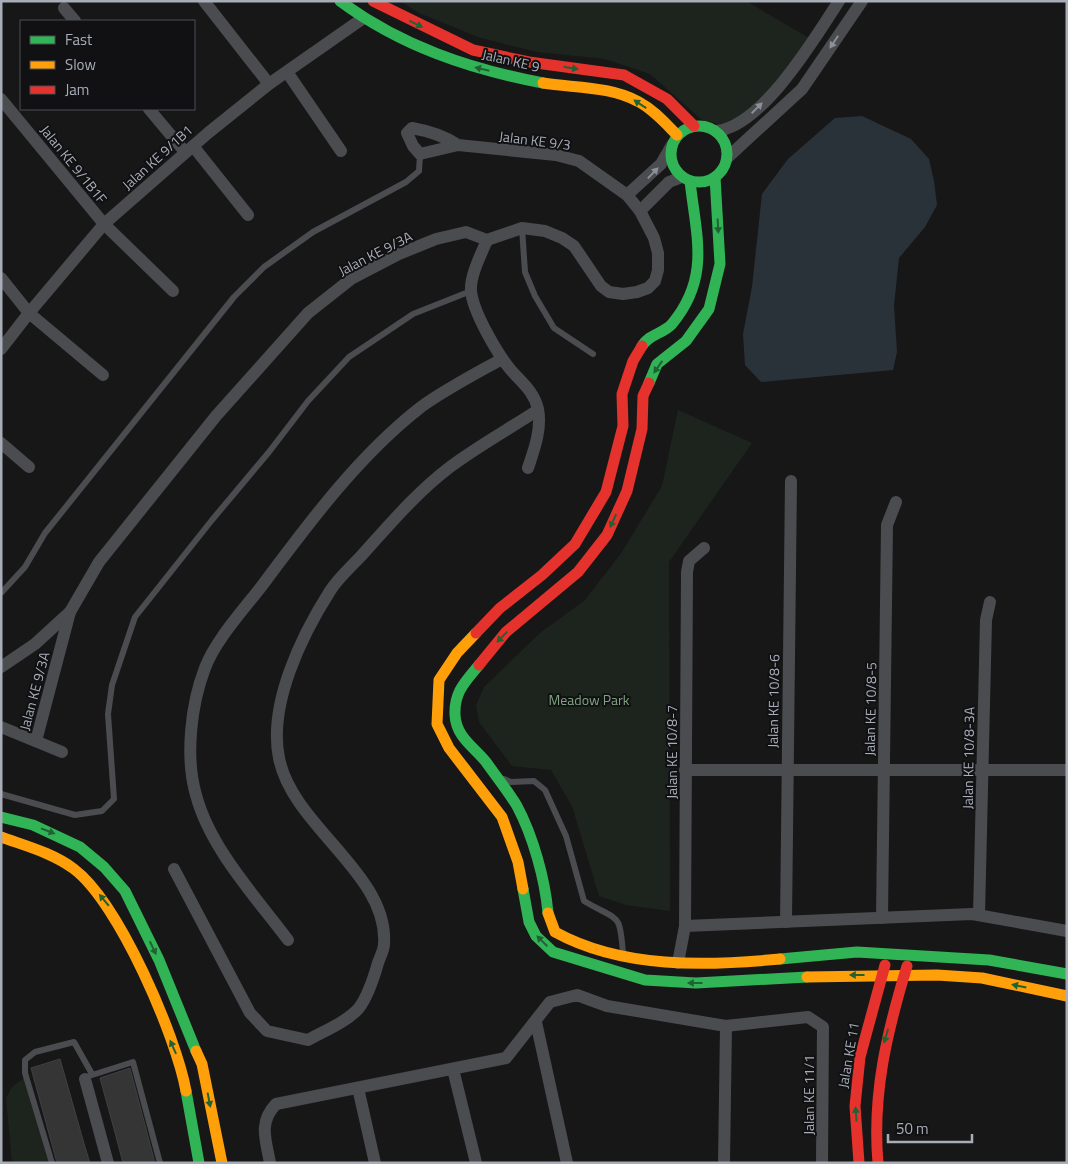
<svg xmlns="http://www.w3.org/2000/svg" width="1068" height="1164" viewBox="0 0 1068 1164" font-family="'Titillium Web',sans-serif">
	<rect width="100%" height="100%" fill="#171717"/>
	<g fill="#1d241e">
		<polygon points="400,1 746,1 809,38 789,70 745,113 730,122 719,124 702,120 650,74 605,59 537,52 478,37 419,13"/>
		<polygon points="678,410 752,443 669,562 670,911 626,905 599,896 572,806 551,770 512,766 479,722 476,705 484,687 540,633 585,600 622,552 662,486"/>
		<polygon points="24,1078 49,1163 12,1163 6,1098 12,1087"/>
	</g>
	<polygon fill="#2a3239" points="862,116 911,139 929,159 934,181 937,205 925,227 899,258 894,306 897,352 893,370 761,382 745,365 743,334 752,287 762,194 788,159 835,118"/>
	<g fill="#353536" stroke="#3f4043">
		<polygon points="60,1059 85,1147 90,1163 57,1163 31,1068"/>
		<polygon points="130,1068 155,1163 123,1163 114,1129 100,1078"/>
	</g>
	<g fill="none" stroke-linecap="round" stroke-linejoin="round">
		<g stroke="#4b4c50" stroke-width="6">
			<polyline points="522,228 525,272 535,296 554,328 593,354"/>
			<polyline points="1,593 25,567 45,533 234,297 264,267 313,232 406,182 419,171 420,154"/>
			<path d="M504,779L511,782L534,781L545,790L566,836L584,901C619,922 620,911 623,954"/>
			<polyline points="1,794 75,815 102,811 114,799 108,714 112,685 135,617 212,520 269,452 308,401 349,357 413,314 471,291"/>
			<polyline points="89,1076 133,1062 160,1163"/>
			<polyline points="52,1163 25,1073 25,1060 35,1052 74,1042 92,1074"/>
		</g>
		<g stroke="#4b4c50" stroke-width="12">
			<polyline points="204,1 269,84"/>
			<polyline points="64,8 75,21"/>
			<polyline points="287,72 341,151"/>
			<polyline points="1,99 104,224 173,291"/>
			<polyline points="149,109 185,152"/>
			<path d="M716,131C762,127 815,38 839,1"/>
			<polyline points="193,146 248,215"/>
			<polyline points="727,158 802,89 862,1"/>
			<polyline points="627,195 661,164 672,145"/>
			<polyline points="640,211 669,182 682,177"/>
			<path d="M487,240C481,255 470,275 471,291C473,312 497,353 510,369C521,382 534,391 538,409C542,429 534,450 528,468"/>
			<polyline points="1,278 29,313 103,375"/>
			<polyline points="1,349 29,313 104,224 208,133 269,84 362,19"/>
			<polyline points="1,443 29,467"/>
			<polyline points="1,667 35,644 70,612"/>
			<polyline points="1,727 62,752"/>
			<path d="M36,741L70,612L99,562L216,416L308,313L351,279L399,254L436,239L466,232L487,240L522,228L545,231L562,238L574,246L601,286L609,292L623,294L637,292L648,288L655,281L658,270V253L654,238L640,211L627,195L579,161L556,155L458,145L420,154L413,146L407,133L412,128C429,131 443,135 458,145"/>
			<polyline points="685,770 1067,770"/>
			<path d="M174,869L250,1013L267,1031L308,1040C324,1031 347,1022 359,1008C368,996 374,977 378,963C380,957 384,950 384,944C389,874 292,826 279,758C268,704 302,635 330,591C338,578 351,567 362,555C390,524 417,492 450,467C478,446 509,429 538,410"/>
			<polyline points="979,915 986,620 990,602"/>
			<polyline points="882,918 887,525 896,502"/>
			<polyline points="786,922 791,481"/>
			<polyline points="685,926 972,914 1067,931"/>
			<path d="M288,940C255,896 210,848 196,795C185,757 191,704 205,668C215,641 243,610 261,587C308,524 358,456 421,407C446,389 475,374 502,359"/>
			<polyline points="678,963 685,926 687,572 689,561 704,548"/>
			<polyline points="536,1022 567,1163"/>
			<polyline points="453,1069 476,1163"/>
			<polyline points="85,1079 108,1163"/>
			<polyline points="358,1088 375,1163"/>
			<path d="M270,1163C266,1140 258,1123 276,1104L506,1058L550,1002L577,995L607,1006L726,1026L808,1017L823,1027L822,1163"/>
			<polyline points="724,1163 726,1026"/>
		</g>
		<g stroke="#30b455" stroke-width="11">
			<path d="M340,1C401,46 469,69 543,83"/>
			<circle cx="699" cy="154" r="28"/>
			<path d="M642,346C649,334 663,334 672,324C711,277 696,236 690,181"/>
			<polyline points="649,383 657,364 686,341 709,309 720,264 715,177"/>
			<path d="M479,665C465,682 454,692 455,715C456,737 474,747 486,762C496,776 508,791 517,806C533,836 545,879 548,913"/>
			<polyline points="1,817 33,825 80,847 104,867 125,891 159,960 196,1051"/>
			<polyline points="523,889 529,922 536,936 553,952 645,980 696,983 807,977"/>
			<polyline points="780,959 857,952 989,960 1067,974"/>
			<polyline points="186,1091 199,1163"/>
		</g>
		<g stroke="#ff9f0a" stroke-width="11">
			<path d="M543,83C574,88 611,86 639,102C654,110 665,123 677,135"/>
			<polyline points="476,633 457,653 439,680 437,724 449,748 502,817 518,862 523,889"/>
			<path d="M1,837C26,846 53,853 74,869C119,903 176,1036 186,1091"/>
			<path d="M548,913L555,932C622,969 707,966 780,959"/>
			<polyline points="807,977 937,975 982,978 1067,996"/>
			<polyline points="196,1051 202,1064 222,1163"/>
		</g>
		<g stroke="#e5322d" stroke-width="11">
			<polyline points="373,1 473,50 529,62 624,75 667,99 694,126"/>
			<polyline points="476,633 500,608 542,575 575,544 606,492 623,426 622,394 633,361 642,346"/>
			<polyline points="479,665 506,632 578,572 607,535 627,491 642,429 643,396 649,383"/>
			<polyline points="859,1163 855,1106 860,1057 885,965"/>
			<path d="M878,1163C872,1094 887,1032 907,966"/>
		</g>
	</g>
	<defs><path id="oneway-solid" d="M-6-.8H1V-3.2L6.5 0L1 3.2V.8H-6Z" transform="scale(1.25)"/></defs>
	<g fill="#206234">
		<use href="#oneway-solid" transform="translate(416 24) rotate(26)"/>
		<use href="#oneway-solid" transform="translate(571 68) rotate(9)"/>
		<use href="#oneway-solid" transform="translate(482 69) rotate(-167)"/>
		<use href="#oneway-solid" transform="translate(640 104) rotate(-147)"/>
		<use href="#oneway-solid" transform="translate(718 226) rotate(87)"/>
		<use href="#oneway-solid" transform="translate(658 367) rotate(125)"/>
		<use href="#oneway-solid" transform="translate(613 521) rotate(115)"/>
		<use href="#oneway-solid" transform="translate(502 637) rotate(134)"/>
		<use href="#oneway-solid" transform="translate(48 831) rotate(21)"/>
		<use href="#oneway-solid" transform="translate(104 900) rotate(-130)"/>
		<use href="#oneway-solid" transform="translate(542 941) rotate(-135)"/>
		<use href="#oneway-solid" transform="translate(153 948) rotate(65)"/>
		<use href="#oneway-solid" transform="translate(857 975) rotate(180)"/>
		<use href="#oneway-solid" transform="translate(695 983) rotate(-180)"/>
		<use href="#oneway-solid" transform="translate(1019 986) rotate(-168)"/>
		<use href="#oneway-solid" transform="translate(886 1036) rotate(107)"/>
		<use href="#oneway-solid" transform="translate(173 1047) rotate(-114)"/>
		<use href="#oneway-solid" transform="translate(209 1100) rotate(79)"/>
		<use href="#oneway-solid" transform="translate(856 1114) rotate(-94)"/>
	</g>
	<g fill="#8c9099">
		<use href="#oneway-solid" transform="translate(834 42) rotate(124)"/>
		<use href="#oneway-solid" transform="translate(757 108) rotate(-45)"/>
		<use href="#oneway-solid" transform="translate(653 173) rotate(-46)"/>
	</g>
	<g text-anchor="middle" dominant-baseline="central" stroke-width="4" stroke-linejoin="round" paint-order="stroke">
		<g font-size="14" fill="#a8adb8" stroke="#111113">
			<text transform="translate(511 60) rotate(13)">Jalan KE 9</text>
			<text transform="translate(535 140) rotate(7)">Jalan KE 9/3</text>
			<text transform="translate(157 157) rotate(-42)">Jalan KE 9/1B1</text>
			<text transform="translate(74 164) rotate(51)">Jalan KE 9/1B1F</text>
			<text transform="translate(375 253) rotate(-27)">Jalan KE 9/3A</text>
			<text transform="translate(34 691) rotate(-75)">Jalan KE 9/3A</text>
			<text transform="translate(773 701) rotate(-89)">Jalan KE 10/8-6</text>
			<text transform="translate(870 709) rotate(-89)">Jalan KE 10/8-5</text>
			<text transform="translate(671 752) rotate(-90)">Jalan KE 10/8-7</text>
			<text transform="translate(968 758) rotate(-89)">Jalan KE 10/8-3A</text>
			<text transform="translate(848 1055) rotate(-80)">Jalan KE 11</text>
			<text transform="translate(808 1095) rotate(-90)">Jalan KE 11/1</text>
		</g>
		<g font-size="14" fill="#7fa381" stroke="#111113">
			<text x="589" y="699">Meadow Park</text>
		</g>
	</g>
	<rect width="1068" height="1164" fill="none" stroke="#a8adb8" stroke-width="5"/>
	<rect x="20" y="20" width="175" height="90" fill="#111113" stroke="#4d4f55"/>
	<rect x="30" y="36" width="25" height="8" fill="#30b455" stroke="#4d4f55"/>
	<text x="65" y="45" font-size="15" fill="#a8adb8">Fast</text>
	<rect x="30" y="61" width="25" height="8" fill="#ff9f0a" stroke="#4d4f55"/>
	<text x="65" y="70" font-size="15" fill="#a8adb8">Slow</text>
	<rect x="30" y="86" width="25" height="8" fill="#e5322d" stroke="#4d4f55"/>
	<text x="65" y="95" font-size="15" fill="#a8adb8">Jam</text>
	<path d="M888 1134v8h84v-8" fill="none" stroke="#a8adb8" stroke-width="2.5"/>
	<text x="896" y="1134" font-size="15" fill="#a8adb8" stroke="#111113" stroke-width="4" paint-order="stroke">50 m</text>
</svg>
